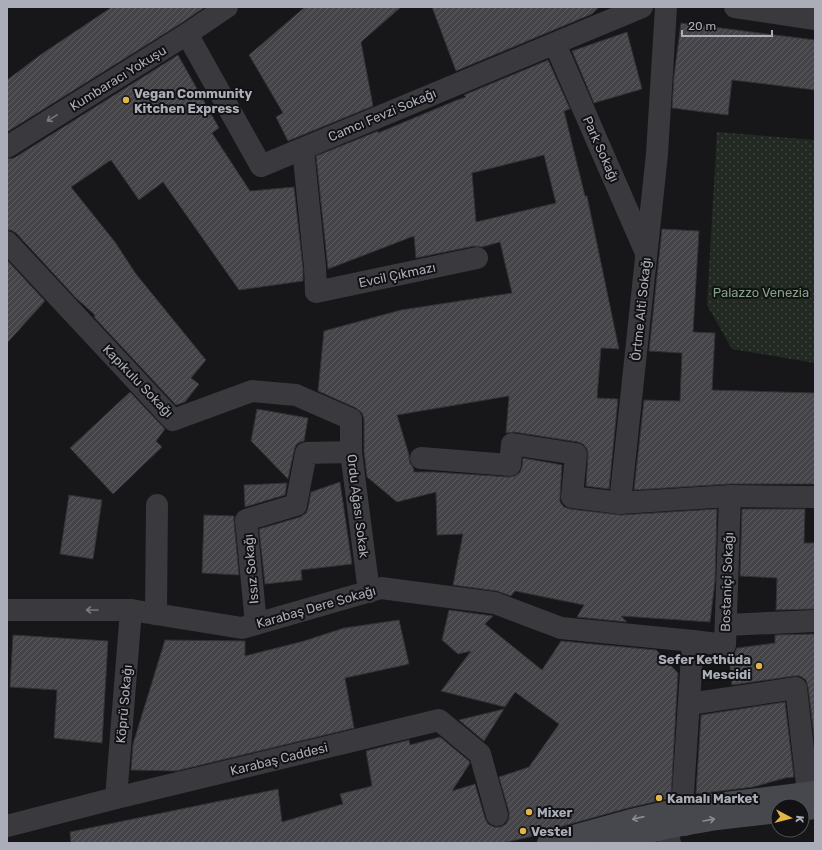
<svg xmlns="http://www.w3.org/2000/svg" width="822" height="850" viewBox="0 0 822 850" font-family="Rubik,sans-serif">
	<defs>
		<pattern id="grass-dots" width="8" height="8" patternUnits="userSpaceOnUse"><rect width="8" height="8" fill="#222923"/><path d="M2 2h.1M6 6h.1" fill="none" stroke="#3f4641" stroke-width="1.8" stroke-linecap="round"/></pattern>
		<pattern id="building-hatch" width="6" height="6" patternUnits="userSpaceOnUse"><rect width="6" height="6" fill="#454449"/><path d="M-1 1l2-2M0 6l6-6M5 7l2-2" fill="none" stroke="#5d5c61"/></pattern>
	</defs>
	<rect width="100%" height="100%" fill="#171719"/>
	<polygon fill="url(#grass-dots)" points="717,132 815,140 815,363 732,349 707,305"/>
	<g fill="url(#building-hatch)" stroke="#323135" fill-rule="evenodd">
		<polygon points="112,7 205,7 180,24 7,132 7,80 43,53"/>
		<polygon points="305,7 401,7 361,42 373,106 288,141 276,117 283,113 249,55"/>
		<polygon points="432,7 599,7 592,14 456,71"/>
		<polygon points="681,23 815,40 815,90 732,80 728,115 672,108 674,76"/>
		<polygon points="627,32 642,89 594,103 572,51"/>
		<polygon points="178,55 219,128 212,133 250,191 294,187 303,268 303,281 239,290 163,182 139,200 111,160 71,187 115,242 136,274 206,360 191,378 199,384 185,402 176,405 94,317 95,315 76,298 16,233 11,230 7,230 7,159 14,158"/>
		<path d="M548,60L570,109L564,111L585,196H587L619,349L601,348L597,398L618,399L609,489L586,486L588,455L587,449L583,444L578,442L514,432L506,433L509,396L397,415L409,455V457L410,463L413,467L414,472H434L509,477L515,476L520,472L522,467L523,458L562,465L560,496V502L564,507L570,509L621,515L717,509L715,581L710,622L621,616L627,622L577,617L584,605L515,591L511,596L497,591L453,585L463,534L437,535L436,492L397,502L367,477L364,451V419L362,413L356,408L318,391L324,331L401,310L512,293L500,242L482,247L474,246L416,258L414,236L328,269L316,156L378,131V133L457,100L466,97L464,95ZM544,155L556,203L476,222L472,173Z"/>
		<polygon points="662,229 699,231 693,332 715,333 712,390 815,393 815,484 729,484 634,490 644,400 680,401 682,353 649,351"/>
		<polygon points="7,260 45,301 7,343"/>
		<polygon points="130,392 165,429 156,441 162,447 113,494 70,448"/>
		<polygon points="257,409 308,418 304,441 300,442 296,445 294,451 288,479 251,441"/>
		<polygon points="340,482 352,564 301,570 302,580 265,584 259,529 300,517 306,513 308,508 311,492"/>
		<polygon points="287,483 285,495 245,507 244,485"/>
		<polygon points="69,495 102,500 93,559 60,554"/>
		<polygon points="742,509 805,509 804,543 815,543 815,609 776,610 777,578 740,576"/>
		<polygon points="204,515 234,516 234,521 239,575 202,573"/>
		<polygon points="449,610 493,616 485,624 542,670 561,641 656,650 678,673 671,798 628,808 545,831 539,835 502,843 71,843 70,832 278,789 282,822 343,804 340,794 372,786 366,751 409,740 410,745 440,737 469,761 470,763 452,791 475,784 485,818 488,824 494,827 500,827 506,824 509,818 509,812 499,777 529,767 559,724 515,692 505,707 441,691 471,651 458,654 442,640"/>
		<polygon points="399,620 409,664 345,678 354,728 176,771 131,770 133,744 165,640 245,641 245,656 304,641 344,628"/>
		<polygon points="815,634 815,744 808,687 806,680 800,676 794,676 732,685 729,657 735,652 737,648 775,643 775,635"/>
		<polygon points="13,635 108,641 102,743 54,738 57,690 10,687"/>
		<polygon points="785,702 794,777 785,778 753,787 696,794 701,715"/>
		<polygon points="504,709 484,741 459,720"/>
	</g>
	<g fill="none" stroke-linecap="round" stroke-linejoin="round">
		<g stroke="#39393e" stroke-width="22">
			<polyline points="666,7 657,154 620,503 730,496 815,497"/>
			<polyline points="735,7 815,19"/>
			<polyline points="187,34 261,166 642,7"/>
			<polyline points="555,44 646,253"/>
			<polyline points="7,147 187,34 227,7"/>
			<polyline points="303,149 315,267 316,292 477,258"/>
			<polyline points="7,242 173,420 252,391 296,395 351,419 351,452 369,592"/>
			<polyline points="421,458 510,465 512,444 576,454 572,497 620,503"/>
			<polyline points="7,610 131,610 242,628 381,588 495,603 561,628 693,641"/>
			<polyline points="156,614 157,505"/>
			<polyline points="256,624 246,520 296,505 306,453 351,452"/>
			<polyline points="726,625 815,621"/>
			<polyline points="689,704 796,688 808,793"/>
			<polyline points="116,798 131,610"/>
			<polyline points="664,813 666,828 670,843"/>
			<polyline points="685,825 683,793 693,641 725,645 730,496"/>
			<polyline points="7,826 116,798 439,720 480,754 497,815"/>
		</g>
		<g stroke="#47484d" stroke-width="22">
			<polyline points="802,810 815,808"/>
			<polyline points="548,843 631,820 684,808 815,792"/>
			<polyline points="604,843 666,828 717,819 778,812"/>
		</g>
	</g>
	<defs><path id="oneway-shaft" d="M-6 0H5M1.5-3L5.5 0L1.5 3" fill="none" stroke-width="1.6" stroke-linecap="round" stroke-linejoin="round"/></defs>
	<g stroke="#787981">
		<use href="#oneway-shaft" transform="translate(52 118) rotate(148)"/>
		<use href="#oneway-shaft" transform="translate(92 610) rotate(180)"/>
	</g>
	<g stroke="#888a93">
		<use href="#oneway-shaft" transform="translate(638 818) rotate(167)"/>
		<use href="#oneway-shaft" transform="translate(709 820) rotate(-10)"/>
	</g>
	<g fill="#e1b647" stroke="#121214" stroke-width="1.5">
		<circle cx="126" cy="100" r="4"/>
		<circle cx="759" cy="666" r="4"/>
		<circle cx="659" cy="798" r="4"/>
		<circle cx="529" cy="812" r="4"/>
		<circle cx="523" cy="831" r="4"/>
	</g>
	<g text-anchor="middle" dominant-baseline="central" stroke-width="4" stroke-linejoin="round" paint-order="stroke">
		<g font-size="13" fill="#abaeb8" stroke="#121214">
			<text transform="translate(118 78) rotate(-32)">Kumbaracı Yokuşu</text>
			<text transform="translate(382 115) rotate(-23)">Camcı Fevzi Sokağı</text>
			<text transform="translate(601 149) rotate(66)">Park Sokağı</text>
			<text transform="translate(397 275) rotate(-12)">Evcil Çıkmazı</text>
			<text transform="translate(641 309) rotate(-84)">Örtme Alti Sokağı</text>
			<text transform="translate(138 381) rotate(46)">Kapıkulu Sokağı</text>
			<text transform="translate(358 506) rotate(83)">Ordu Ağası Sokak</text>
			<text transform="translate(251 569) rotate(-95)">Issız Sokağı</text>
			<text transform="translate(727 582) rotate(-88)">Bostaniçi Sokağı</text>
			<text transform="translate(316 607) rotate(-16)">Karabaş Dere Sokağı</text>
			<text transform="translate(124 704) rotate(-85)">Köprü Sokağı</text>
			<text transform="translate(279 759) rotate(-14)">Karabaş Caddesi</text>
		</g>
		<g font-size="13" font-weight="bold" fill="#abaeb8" stroke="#121214" text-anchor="start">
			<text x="134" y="93">Vegan Community<tspan x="134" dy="15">Kitchen Express</tspan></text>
			<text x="751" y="659" text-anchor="end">Sefer Kethüda<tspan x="751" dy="15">Mescidi</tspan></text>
			<text x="667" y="798">Kamalı Market</text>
			<text x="537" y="812">Mixer</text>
			<text x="531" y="831">Vestel</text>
		</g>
		<g font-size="13" fill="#84a187" stroke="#121214">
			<text x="761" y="292">Palazzo Venezia</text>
		</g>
	</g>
	<rect width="822" height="850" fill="none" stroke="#abaeb8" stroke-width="16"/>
	<g transform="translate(790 818) rotate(97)"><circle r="19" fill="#121214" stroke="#4f5056"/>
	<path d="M0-3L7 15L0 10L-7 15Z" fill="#e1b647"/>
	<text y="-6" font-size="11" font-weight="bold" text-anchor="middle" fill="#abaeb8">K</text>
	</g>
	<path d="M682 30v6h90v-6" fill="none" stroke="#abaeb8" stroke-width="2"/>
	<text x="688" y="30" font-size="12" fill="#abaeb8" stroke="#121214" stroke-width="3" paint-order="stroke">20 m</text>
</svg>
